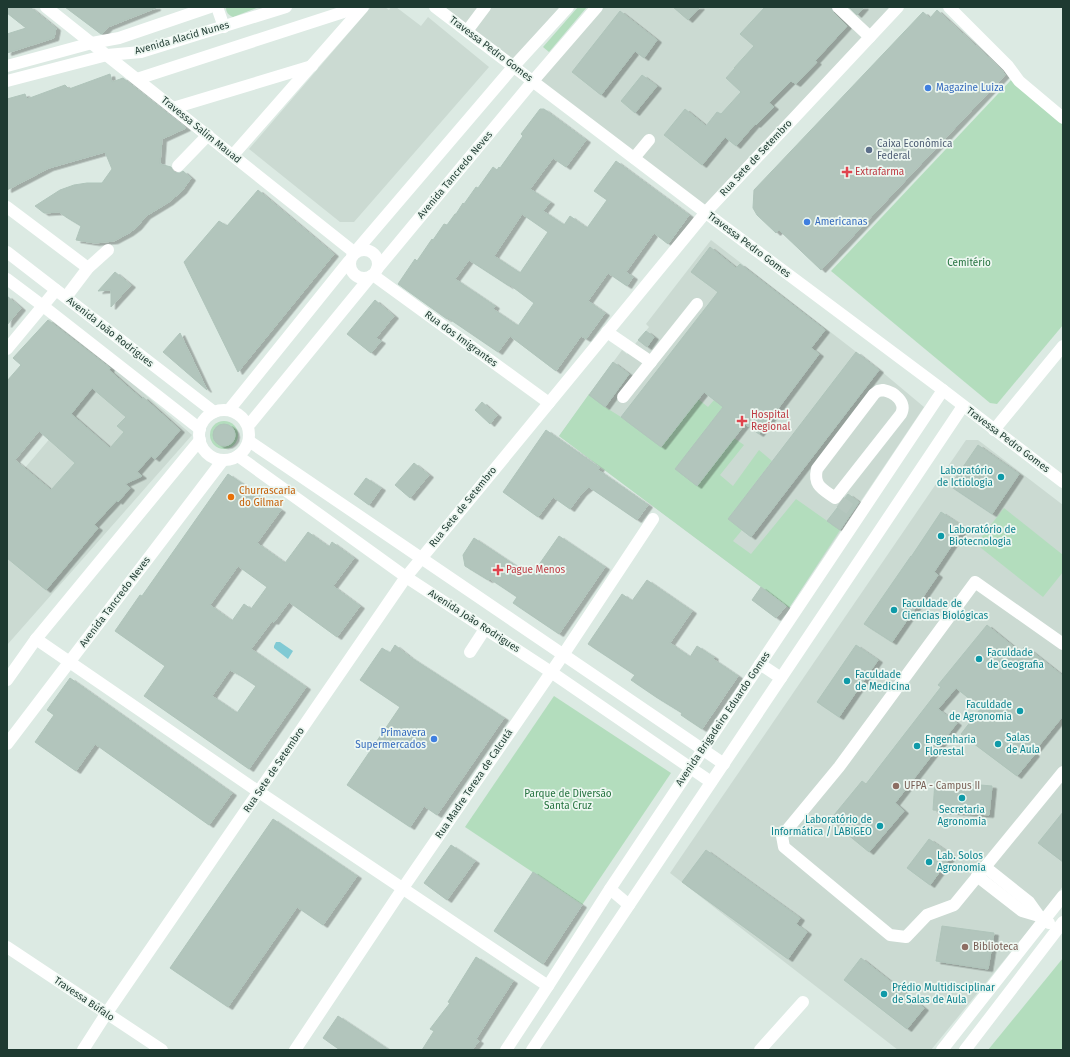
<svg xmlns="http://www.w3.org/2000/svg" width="1070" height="1057" viewBox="0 0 1070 1057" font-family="'Fira Sans',sans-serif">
	<defs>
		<filter id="shadow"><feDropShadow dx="4.5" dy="2.5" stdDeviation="0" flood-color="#0004"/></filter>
	</defs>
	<rect width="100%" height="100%" fill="#dceae3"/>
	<g fill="#cbdad2">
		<polygon points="371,7 385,7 389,10 391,7 396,7 421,26 428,17 489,67 354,222 340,222 249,149"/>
		<polygon points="443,7 560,7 513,61"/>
		<polygon points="602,7 893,7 706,208 538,81"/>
		<polygon points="711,240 881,371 924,407 789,608 559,436 622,350 627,354 649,327 646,324"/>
		<polygon points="52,318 111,365 192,435 7,645 7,489 75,409 13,358 48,320"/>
		<polygon points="966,440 978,440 1063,505 1063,886 1024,936 931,1050 898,1050 670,873"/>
	</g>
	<g fill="#b3ddbd">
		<path d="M226,7H259L233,17C228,15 226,12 226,7Z"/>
		<polygon points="578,7 587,7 549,52 543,47"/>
		<polygon points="1012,79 1063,123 1063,325 997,404 990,403 831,271"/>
		<polygon points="589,394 605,407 621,417 661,447 698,399 708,407 714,400 723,407 676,469 697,486 734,438 744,445 720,475 733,486 759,450 772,461 728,519 742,530 733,541 751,554 796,499 840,530 789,608 559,436"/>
		<circle cx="224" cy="435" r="14"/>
		<polygon points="1004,508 1063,555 1063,572 1043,597 976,544"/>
		<polygon points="554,696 671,773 582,905 465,827"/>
		<polygon points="1063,958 1063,1050 988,1050"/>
	</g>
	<polygon fill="#80cad4" points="276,642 280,642 293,651 288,659 274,648 274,646"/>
	<g fill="#b2c5bc" stroke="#afc4ba" fill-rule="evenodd" filter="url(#shadow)">
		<polygon points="7,7 30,7 56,28 54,38 7,53 7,34 26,28 7,13"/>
		<polygon points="65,7 156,7 156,8 108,27 103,33 101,34"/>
		<polygon points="673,7 700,7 688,20"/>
		<polygon points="765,7 831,7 833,12 847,26 815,61 817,62 796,84 791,81 769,103 774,107 756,125 755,124 736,146 725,137 702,165 664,135 685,109 706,126 717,112 721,114 741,92 726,78 735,68 734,68 754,46 740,34"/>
		<polygon points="849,7 864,7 857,15"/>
		<polygon points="937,10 1001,69 1005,75 821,270 779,230 776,233 757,215 753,208 754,190 923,12 930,18"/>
		<polygon points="620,11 657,40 644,58 635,51 601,95 572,72"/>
		<polygon points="110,74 112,82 123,78 186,128 162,139 160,164 171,167 173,171 176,173 180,173 183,171 191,178 182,191 169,202 146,216 137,227 129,233 114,241 95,243 76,240 81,226 66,217 59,212 44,213 35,206 60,190 74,185 87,183 102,183 112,169 105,152 49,168 7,190 7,99 25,94 27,99 65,85 69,89"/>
		<polygon points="642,75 657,86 635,113 621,101"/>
		<path d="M540,109H544L586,140L566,167L553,158L530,189L550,202L543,211L564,225L570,216L587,228L607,200L594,191L616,161L689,215L668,244L654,233L626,272L633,277L627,286L608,273L588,301L605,313L586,339L581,336L556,371L510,336L498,352L448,318L447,319L398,284L415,259L417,261L432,239L433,240L444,224L447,225L455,214H456L463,203L464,204L476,187L478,188L493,167L497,170L499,167L500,168L523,136L521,134ZM522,214L548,232L520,273L494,256ZM469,260L509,286L510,285L534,303L518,326L493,309L495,306L455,279Z"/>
		<polygon points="258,190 334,254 238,372 184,262 219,221 227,226"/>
		<polygon points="710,247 736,268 740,264 825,330 811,348 819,354 759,434 745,424 697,486 675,469 723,407 704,392 661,447 621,417 718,292 691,272"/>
		<polygon points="115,272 131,285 111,307 111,290 98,291"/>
		<polygon points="7,296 21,308 7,325"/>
		<polygon points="375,300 394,316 376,338 381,341 371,353 347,334"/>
		<path d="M48,320L110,368L109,370L128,387L142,399L143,397L180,430L155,459L151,456L137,472L142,476L125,484L130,488L118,502L117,500L94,525L98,528L46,590L7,558V381L21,365L13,358ZM92,388L126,417L117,426L124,432L110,448L71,414ZM39,431L75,463L51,490L15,460Z"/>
		<polygon points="646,331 654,337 647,347 638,340"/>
		<polygon points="180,333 207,390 163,352"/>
		<polygon points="856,352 879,370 751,537 728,519"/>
		<polygon points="613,362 629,374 605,407 589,395"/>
		<polygon points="482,402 497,415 490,424 475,410"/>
		<circle cx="224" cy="435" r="11"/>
		<polygon points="546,430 600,468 598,470 648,505 637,520 589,487 582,493 570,509 553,497 538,517 503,492"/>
		<polygon points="978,445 1019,474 992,514 950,486"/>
		<polygon points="414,463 429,475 410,498 395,485"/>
		<path d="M228,474L281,510L257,543L285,563L308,532L329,547L332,542L354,558L333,586L360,606L337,637L289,602L274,622L272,621L251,649L306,687L249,769L144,696L165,666L115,631L140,595L142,596ZM238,566L267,587L251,609L244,604L232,621L210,605ZM230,670L238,674L256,686L237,713L212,696Z"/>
		<polygon points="366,478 381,488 369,505 354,494"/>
		<polygon points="848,494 859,502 840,530 827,521"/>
		<polygon points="941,512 964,527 934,572 938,575 892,642 864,624 911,556 911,557"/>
		<polygon points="559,536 605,567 559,634 513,603 517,597 490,579 488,580 465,566 463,555 474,538 531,576"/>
		<polygon points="647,580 692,611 670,643 690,657 697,646 714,657 713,659 738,676 702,729 681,715 682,713 656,697 631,680 635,675 588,644 622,594 632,601"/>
		<polygon points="761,587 786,606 776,618 752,600"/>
		<polygon points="987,625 1020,652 1025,646 1063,676 1063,716 1033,753 1035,754 1017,776 961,734 981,708 956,688 938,709 957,723 895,803 904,811 869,852 830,820 862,781 866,784 941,687 938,685"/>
		<polygon points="395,645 410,657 504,718 437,815 424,806 410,827 347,785 400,707 360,680 382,648 390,653"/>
		<polygon points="856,645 878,660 839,717 817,702"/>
		<polygon points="70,678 232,793 209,825 95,744 76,771 35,742 54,715 47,710"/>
		<polygon points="935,781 992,786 989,815 933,810"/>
		<polygon points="1063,812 1063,862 1038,843"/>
		<polygon points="273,819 357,876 323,925 297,907 228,1007 170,968"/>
		<polygon points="929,839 952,855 930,885 907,868"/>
		<polygon points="451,845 475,861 447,900 424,883"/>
		<polygon points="706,850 800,918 796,924 807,932 788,959 682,882"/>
		<polygon points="533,872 582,905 543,964 494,931"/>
		<polygon points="942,926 994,933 988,969 936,961"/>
		<polygon points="476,957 513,981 476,1039 479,1041 472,1050 422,1050 434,1031 430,1029 450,1003 448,1002"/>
		<polygon points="861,958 924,1008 907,1029 844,980"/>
		<polygon points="338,1016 389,1050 340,1050 323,1038"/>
	</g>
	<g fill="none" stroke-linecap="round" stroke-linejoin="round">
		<polyline stroke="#b6c7bf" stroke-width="12" stroke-dasharray="12 6" stroke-linecap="butt" points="840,502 853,511"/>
		<g stroke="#fff" stroke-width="12">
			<polyline points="46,7 355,253"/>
			<polyline points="217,7 224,27"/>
			<polyline points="435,7 722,225 943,390 1063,482"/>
			<polyline points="838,7 870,37"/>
			<polyline points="949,7 1008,66 1019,81 1063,118"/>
			<polyline points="467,31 485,7"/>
			<polyline points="7,66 92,43 119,38 210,7"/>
			<polyline points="137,79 359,7"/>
			<polyline points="7,81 107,55 141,52 286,7"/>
			<polyline points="173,108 312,66"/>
			<polyline points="233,155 363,7"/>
			<polyline points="634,158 649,140"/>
			<polyline points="178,166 208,135"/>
			<polyline points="7,207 88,268"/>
			<circle cx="364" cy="264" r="14"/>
			<polyline points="356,251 514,66 568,7"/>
			<polyline points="7,252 214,412"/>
			<polyline points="377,269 533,81 597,7"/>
			<polyline points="373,275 549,403"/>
			<polyline points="7,279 43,306 200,429"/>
			<polyline points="66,297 88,268 108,250"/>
			<polyline points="607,332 651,362"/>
			<polyline points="7,349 56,290"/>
			<path d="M883,390C894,392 907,402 901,414L835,498C823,489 813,486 817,469L874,394L878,391Z"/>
			<polyline points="623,397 697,304"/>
			<circle cx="224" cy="435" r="25"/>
			<polyline points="229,410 349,261"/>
			<polyline points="248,426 371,276"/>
			<polyline points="994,430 1063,346"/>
			<polyline points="249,441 724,764"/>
			<polyline points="238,456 406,577 551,672 711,782"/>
			<polyline points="36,639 259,792 548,986"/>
			<polyline points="1063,644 975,582 839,767 782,836 784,847 890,935 906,937 927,915 954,905 1063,772"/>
			<polyline points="470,652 485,629"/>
			<polyline points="760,664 781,678"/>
			<polyline points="7,680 36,639 200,440"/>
			<polyline points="7,744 223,460"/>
			<polyline points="985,867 1029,902 1039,916"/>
			<polyline points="977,876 1022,911 1039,916 1049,923"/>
			<polyline points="610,889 629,905"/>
			<polyline points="7,947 162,1050"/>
			<polyline points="83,1050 106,1014 406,577 706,212 898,7"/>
			<polyline points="295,1050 403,888 563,655 653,519"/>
			<polyline points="506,1050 548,986 610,889 943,390"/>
			<polyline points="532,1050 963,406"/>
			<polyline points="760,1050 803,1002"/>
			<polyline points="942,1050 1063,896"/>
			<polyline points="965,1050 1063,922"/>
		</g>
	</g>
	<g fill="#3f7fe0" stroke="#edf7f1" stroke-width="1.5">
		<circle cx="928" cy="88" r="4"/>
		<circle cx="807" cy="222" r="4"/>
		<circle cx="434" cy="739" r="4"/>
	</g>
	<circle fill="#5c6f8a" stroke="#edf7f1" stroke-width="1.5" cx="869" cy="150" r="4"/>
	<g fill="#e0444e" stroke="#edf7f1" stroke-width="1.5">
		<path d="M845 166h4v4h4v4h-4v4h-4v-4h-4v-4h4z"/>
		<path d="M740 415h4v4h4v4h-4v4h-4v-4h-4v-4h4z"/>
		<path d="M496 564h4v4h4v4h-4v4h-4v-4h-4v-4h4z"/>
	</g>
	<g fill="#0f9aa8" stroke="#edf7f1" stroke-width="1.5">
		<circle cx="1001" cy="477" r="4"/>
		<circle cx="941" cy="536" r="4"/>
		<circle cx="894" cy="610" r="4"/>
		<circle cx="979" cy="659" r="4"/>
		<circle cx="847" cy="681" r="4"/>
		<circle cx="1020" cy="711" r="4"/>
		<circle cx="998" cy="744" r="4"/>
		<circle cx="917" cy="746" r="4"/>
		<circle cx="962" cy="798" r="4"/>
		<circle cx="880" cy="826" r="4"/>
		<circle cx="929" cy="862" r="4"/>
		<circle cx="884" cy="994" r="4"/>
	</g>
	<circle fill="#e8710a" stroke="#edf7f1" stroke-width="1.5" cx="231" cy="497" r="4"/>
	<g fill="#8d6e63" stroke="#edf7f1" stroke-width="1.5">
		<circle cx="896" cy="786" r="4"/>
		<circle cx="965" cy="947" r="4"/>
	</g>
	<g text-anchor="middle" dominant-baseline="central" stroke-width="3.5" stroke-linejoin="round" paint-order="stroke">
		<g font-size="10" fill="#1e3a31" stroke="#edf7f1">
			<text transform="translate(182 38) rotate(-16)">Avenida Alacid Nunes</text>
			<text transform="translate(491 49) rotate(37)">Travessa Pedro Gomes</text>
			<text transform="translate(201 130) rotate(39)">Travessa Salim Mauad</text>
			<text transform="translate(756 158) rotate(-47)">Rua Sete de Setembro</text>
			<text transform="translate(455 175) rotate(-50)">Avenida Tancredo Neves</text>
			<text transform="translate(749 245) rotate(37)">Travessa Pedro Gomes</text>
			<text transform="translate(110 332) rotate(38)">Avenida João Rodrigues</text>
			<text transform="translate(461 339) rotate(36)">Rua dos Imigrantes</text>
			<text transform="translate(1008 440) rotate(37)">Travessa Pedro Gomes</text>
			<text transform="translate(463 507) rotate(-51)">Rua Sete de Setembro</text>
			<text transform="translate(115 602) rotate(-53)">Avenida Tancredo Neves</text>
			<text transform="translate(474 621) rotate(33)">Avenida João Rodrigues</text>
			<text transform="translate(723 719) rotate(-56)">Avenida Brigadeiro Eduardo Gomes</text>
			<text transform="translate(274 770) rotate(-56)">Rua Sete de Setembro</text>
			<text transform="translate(474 784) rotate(-56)">Rua Madre Tereza de Calcutá</text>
			<text transform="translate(84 999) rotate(34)">Travessa Búfalo</text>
		</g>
		<g font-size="10" fill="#366cbe" stroke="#edf7f1" text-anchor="start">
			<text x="936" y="88">Magazine Luiza</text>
			<text x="815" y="222">Americanas</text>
			<text x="426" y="733" text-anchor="end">Primavera<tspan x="426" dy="12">Supermercados</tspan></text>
		</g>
		<g font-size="10" fill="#4e5e75" stroke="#edf7f1" text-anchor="start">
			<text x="877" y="144">Caixa Econômica<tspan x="877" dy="12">Federal</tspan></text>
		</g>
		<g font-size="10" fill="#be3a42" stroke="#edf7f1" text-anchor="start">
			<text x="855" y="172">Extrafarma</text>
			<text x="751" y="415">Hospital<tspan x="751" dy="12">Regional</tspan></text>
			<text x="506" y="570">Pague Menos</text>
		</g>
		<g font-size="10" fill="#267340" stroke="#edf7f1">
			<text x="969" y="263">Cemitério</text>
			<text x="568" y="794">Parque de Diversão<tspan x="568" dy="12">Santa Cruz</tspan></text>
		</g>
		<g font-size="10" fill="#0d838f" stroke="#edf7f1" text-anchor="start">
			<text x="993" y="471" text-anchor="end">Laboratório<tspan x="993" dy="12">de Ictiologia</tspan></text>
			<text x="949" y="530">Laboratório de<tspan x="949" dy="12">Biotecnologia</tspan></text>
			<text x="902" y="604">Faculdade de<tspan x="902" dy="12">Ciencias Biológicas</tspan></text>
			<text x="987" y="653">Faculdade<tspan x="987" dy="12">de Geografia</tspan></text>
			<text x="855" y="675">Faculdade<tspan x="855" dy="12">de Medicina</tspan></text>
			<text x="1012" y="705" text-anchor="end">Faculdade<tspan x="1012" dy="12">de Agronomia</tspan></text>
			<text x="1006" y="738">Salas<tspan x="1006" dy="12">de Aula</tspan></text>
			<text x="925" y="740">Engenharia<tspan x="925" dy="12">Florestal</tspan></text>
			<text x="962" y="810" text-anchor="middle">Secretaria<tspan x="962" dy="12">Agronomia</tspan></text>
			<text x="872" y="820" text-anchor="end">Laboratório de<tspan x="872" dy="12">Informática / LABIGEO</tspan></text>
			<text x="937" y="856">Lab. Solos<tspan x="937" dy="12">Agronomia</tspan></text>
			<text x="892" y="988">Prédio Multidisciplinar<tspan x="892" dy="12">de Salas de Aula</tspan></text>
		</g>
		<g font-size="10" fill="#c56008" stroke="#edf7f1" text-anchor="start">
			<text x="239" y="491">Churrascaria<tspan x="239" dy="12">do Gilmar</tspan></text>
		</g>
		<g font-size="10" fill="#785e54" stroke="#edf7f1" text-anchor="start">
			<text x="904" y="786">UFPA - Campus II</text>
			<text x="973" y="947">Biblioteca</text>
		</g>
	</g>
	<rect width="1070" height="1057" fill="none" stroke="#1e3a31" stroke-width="16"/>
</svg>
